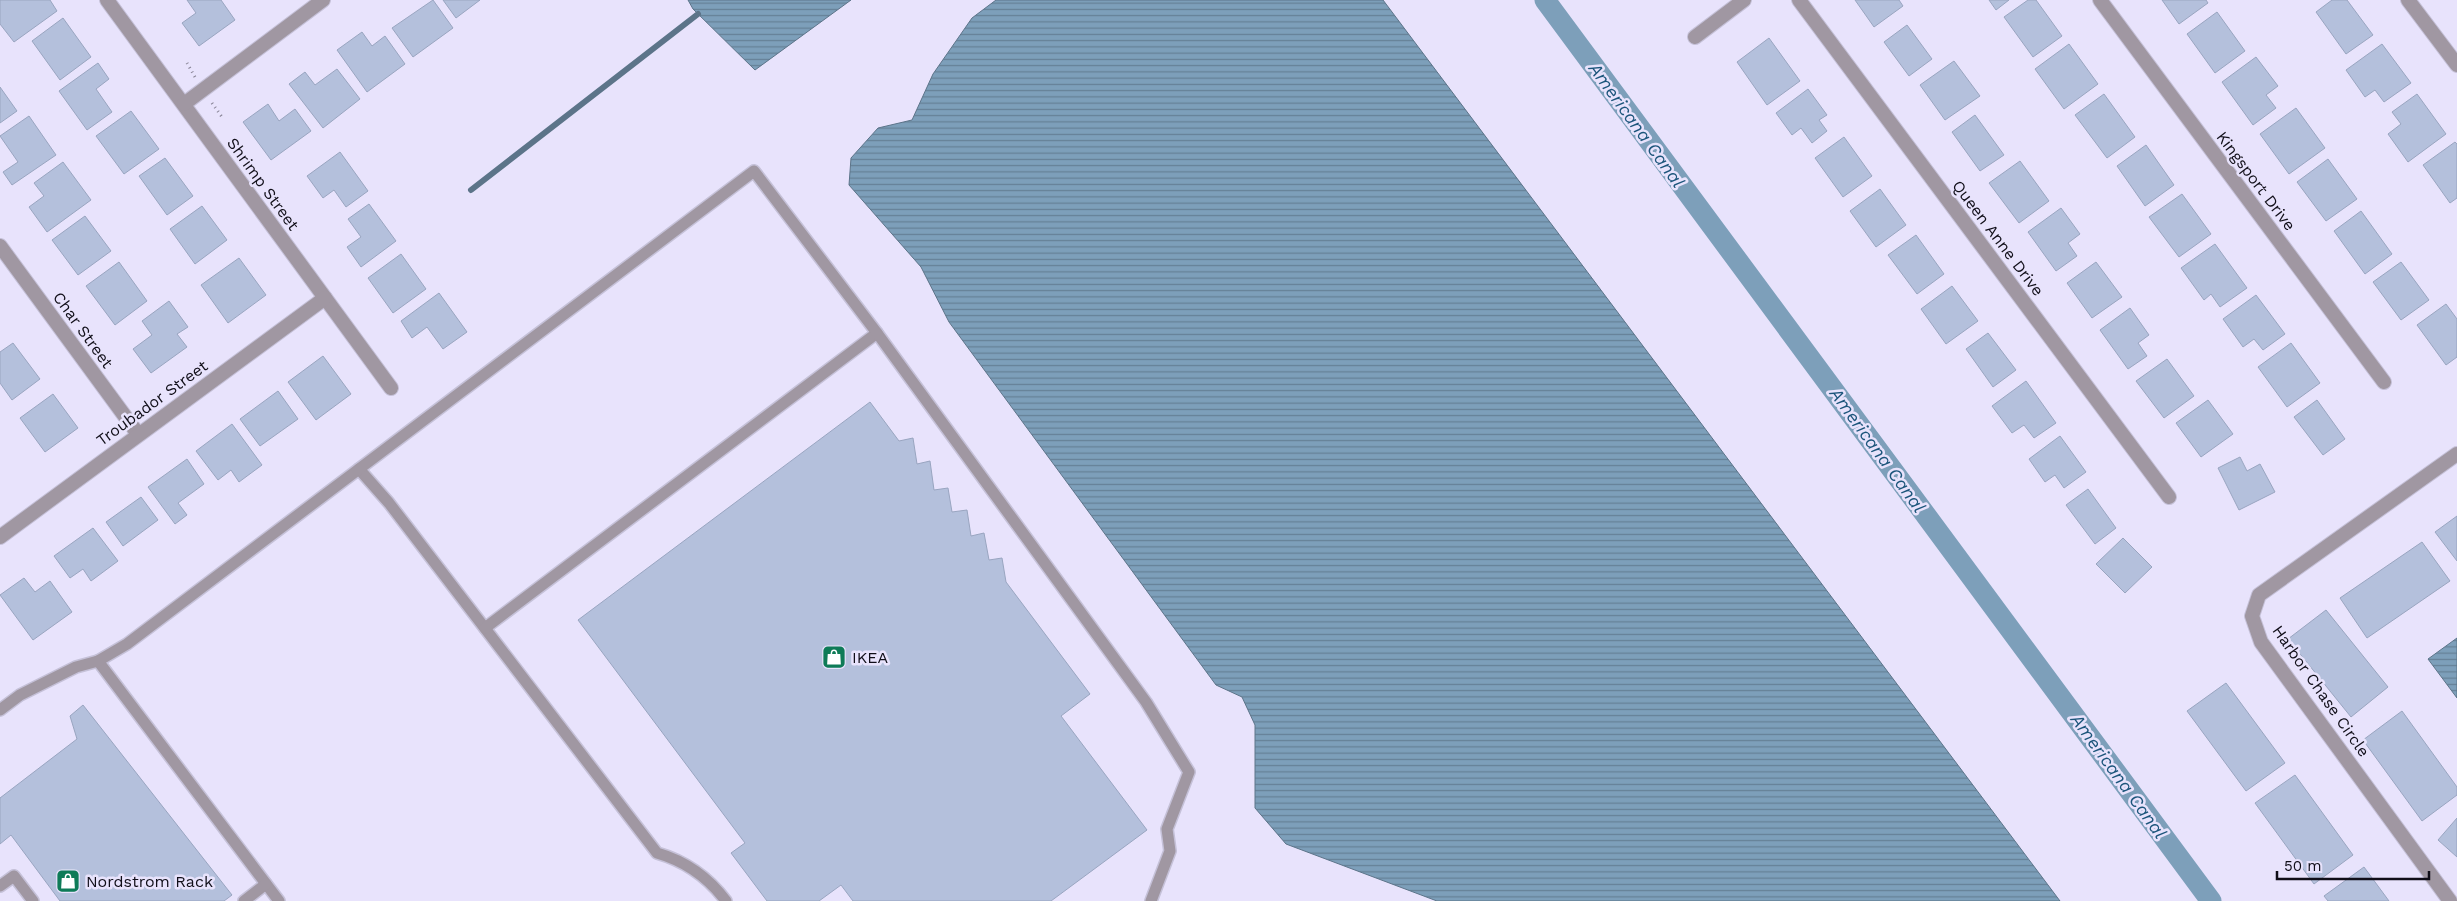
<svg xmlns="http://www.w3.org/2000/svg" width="2457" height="901" viewBox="0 0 2457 901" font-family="'Work Sans',sans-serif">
	<defs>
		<pattern id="water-rules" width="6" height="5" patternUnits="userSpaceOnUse" patternTransform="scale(1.25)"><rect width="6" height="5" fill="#7d9fba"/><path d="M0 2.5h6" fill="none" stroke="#658096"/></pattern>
	</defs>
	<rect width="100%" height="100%" fill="#e8e3fc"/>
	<g fill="url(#water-rules)" stroke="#5c7489">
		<polygon points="688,0 851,0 755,70 693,9"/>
		<polygon points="996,0 1383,0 2060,901 1437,901 1286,844 1255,808 1255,725 1242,697 1216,685 949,322 921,267 849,185 851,158 878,128 912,120 933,74 972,18"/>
		<polygon points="2457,638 2457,698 2428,659"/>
	</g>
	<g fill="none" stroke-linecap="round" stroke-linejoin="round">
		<polyline stroke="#5c7489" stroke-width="6" points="471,190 698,14"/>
		<polyline stroke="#7d9fba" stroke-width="21" points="1545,0 2211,901"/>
	</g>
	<g fill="#b4c0dc" stroke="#99a5c0">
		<polygon points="0,0 50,0 57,11 14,42 0,24"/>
		<polygon points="187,0 221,0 235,20 199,46 182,23 196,13"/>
		<polygon points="433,0 453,28 413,57 392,28"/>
		<polygon points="443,0 480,0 456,18"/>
		<polygon points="1855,0 1899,0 1903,6 1874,27"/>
		<polygon points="1989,0 2009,0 1996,10"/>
		<polygon points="2028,0 2036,0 2062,36 2033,57 2004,17"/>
		<polygon points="2162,0 2206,0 2208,3 2179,24"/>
		<polygon points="2332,0 2347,0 2373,35 2346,54 2316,12"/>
		<polygon points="2217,12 2245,51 2215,73 2187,34"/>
		<polygon points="63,18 91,57 60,80 32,41"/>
		<polygon points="1907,25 1932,59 1909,76 1884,42"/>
		<polygon points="362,32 372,46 385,36 405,64 367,92 337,50"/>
		<polygon points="1769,38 1800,81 1767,105 1737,62"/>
		<polygon points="2069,44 2098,84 2064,109 2035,69"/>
		<polygon points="2382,44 2411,83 2384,102 2375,90 2365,97 2346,70"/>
		<polygon points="2256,57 2278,86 2266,95 2276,108 2253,125 2222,82"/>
		<polygon points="1954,61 1980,96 1945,120 1920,85"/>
		<polygon points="98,63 109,79 96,89 112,112 87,130 59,91"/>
		<polygon points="337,69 360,99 323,128 289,84 305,72 315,85"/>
		<polygon points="0,87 17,111 0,123"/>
		<polygon points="1808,89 1827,115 1819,120 1827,131 1812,143 1801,128 1792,135 1776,113"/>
		<polygon points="2104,94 2135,137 2107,158 2075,115"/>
		<polygon points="2417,94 2446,134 2408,162 2388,134 2401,124 2392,112"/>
		<polygon points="268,104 279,121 295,109 311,131 271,160 243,122"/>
		<polygon points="2296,108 2325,148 2289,174 2260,134"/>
		<polygon points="131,111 159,149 124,174 96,136"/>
		<polygon points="1975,115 2004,155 1980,171 1952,132"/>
		<polygon points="29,116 56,155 12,185 3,172 18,162 0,136"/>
		<polygon points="1844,137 1872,176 1843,197 1815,158"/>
		<polygon points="2455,142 2457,144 2457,198 2450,203 2423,165"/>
		<polygon points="2146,145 2174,185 2145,206 2117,166"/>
		<polygon points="340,152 368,191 346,207 334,190 323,198 307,176"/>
		<polygon points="165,158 193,196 167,215 139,176"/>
		<polygon points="2328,159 2357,199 2326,221 2297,182"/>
		<polygon points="2020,161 2049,201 2019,223 1989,183"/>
		<polygon points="63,162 91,200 47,232 29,207 44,196 34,183"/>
		<polygon points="1880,189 1906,225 1876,247 1850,211"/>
		<polygon points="2182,194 2211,234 2179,257 2149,217"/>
		<polygon points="369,204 396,241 361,267 347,247 361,237 348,219"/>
		<polygon points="202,206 227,240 195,264 170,229"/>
		<polygon points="2061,208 2080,234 2068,243 2077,256 2056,271 2028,232"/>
		<polygon points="2361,211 2392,254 2365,274 2334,231"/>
		<polygon points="85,216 111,251 78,275 52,240"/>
		<polygon points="1916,235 1944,274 1917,294 1888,255"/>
		<polygon points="2215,244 2247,288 2220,307 2211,294 2204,300 2181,268"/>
		<polygon points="401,254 426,289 393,313 368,278"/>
		<polygon points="239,258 266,295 228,323 201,285"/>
		<polygon points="119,262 147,301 115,325 86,286"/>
		<polygon points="2096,262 2122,297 2092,318 2067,283"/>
		<polygon points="2401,262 2429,300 2401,320 2373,282"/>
		<polygon points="1952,286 1978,321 1946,344 1921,309"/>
		<polygon points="439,293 467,332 443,349 427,327 412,338 401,321"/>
		<polygon points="2256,295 2285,334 2263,350 2254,339 2243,347 2223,319"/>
		<polygon points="169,301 188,327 177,334 187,347 151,373 133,349 152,335 142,321"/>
		<polygon points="2446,304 2457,319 2457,357 2446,365 2417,325"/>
		<polygon points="2130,308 2149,335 2138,343 2147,356 2128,369 2100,330"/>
		<polygon points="1988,333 2016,370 1993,387 1966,349"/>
		<polygon points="13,343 40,379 12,400 0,383 0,352"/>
		<polygon points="2291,343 2320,383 2287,407 2258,367"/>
		<polygon points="323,356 351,394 316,420 288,382"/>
		<polygon points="2167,359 2194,396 2164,418 2136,381"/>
		<polygon points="2026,381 2056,423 2034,438 2024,425 2012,433 1992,406"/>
		<polygon points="278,391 298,419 260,446 240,419"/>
		<polygon points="53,394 78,428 45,452 20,418"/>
		<polygon points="2208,400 2233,434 2201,457 2176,423"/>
		<polygon points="2317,400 2345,439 2323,455 2294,417"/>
		<polygon points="870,402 899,441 913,438 917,464 930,461 934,490 948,488 952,512 967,510 971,536 984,533 989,560 1002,558 1006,582 1090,694 1061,716 1147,830 1051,901 853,901 841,885 819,901 767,901 731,853 745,843 578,620"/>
		<polygon points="232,424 262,465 239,482 231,470 218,480 196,451"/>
		<polygon points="2060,436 2086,472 2064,488 2055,475 2045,482 2029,459"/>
		<polygon points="2240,457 2247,471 2260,464 2275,492 2239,510 2218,468"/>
		<polygon points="187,459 204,484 178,503 187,515 175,524 148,487"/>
		<polygon points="2088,489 2116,528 2095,544 2066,505"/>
		<polygon points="141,497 158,520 123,546 106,522"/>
		<polygon points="2457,516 2457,561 2435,532"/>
		<polygon points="93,528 118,561 91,581 83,569 70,578 54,556"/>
		<polygon points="2123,538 2152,567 2125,593 2096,564"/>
		<polygon points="2422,542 2450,581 2367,638 2340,598"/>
		<polygon points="24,578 35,592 50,581 72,612 33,640 0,595"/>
		<polygon points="2326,610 2388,687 2351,717 2288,639"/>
		<polygon points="2226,683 2285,763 2246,791 2187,711"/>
		<polygon points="83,705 232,895 224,901 60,901 11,835 0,844 0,798 77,739 70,716"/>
		<polygon points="2402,711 2457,787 2457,795 2422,821 2363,740"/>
		<polygon points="2295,775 2353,855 2314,884 2255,803"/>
		<polygon points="2457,818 2457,857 2438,840"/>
		<polygon points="2364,867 2389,901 2328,901 2324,896"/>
	</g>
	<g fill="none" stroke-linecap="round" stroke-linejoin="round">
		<g stroke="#c5c1d8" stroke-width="14">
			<g id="service">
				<path d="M359,469L389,503L657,853C685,861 708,877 726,901"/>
				<polyline points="485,628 877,333"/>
				<polyline points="98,661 279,901"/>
				<polyline points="0,710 20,695 76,667 98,661 127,644 754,171 877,333 1146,702 1189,772 1167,829 1170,851 1151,901"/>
				<polyline points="0,886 14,876 33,901"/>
				<polyline points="244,901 266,884"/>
			</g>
		</g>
		<g stroke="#c5c1d8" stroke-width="16">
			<g id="minor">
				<polyline points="107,0 391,388"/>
				<polyline points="1799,0 2169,497"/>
				<polyline points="2100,0 2384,382"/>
				<polyline points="2408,0 2457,65"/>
				<polyline points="1695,37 1744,0"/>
				<polyline points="184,104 323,0"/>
				<polyline points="0,246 138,434"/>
				<polyline points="0,537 325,298"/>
				<polyline points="2450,901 2261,642 2252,616 2259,595 2457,454"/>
			</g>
		</g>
		<g stroke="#888496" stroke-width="3" stroke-dasharray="1 4" stroke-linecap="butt">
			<polyline points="187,63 195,77"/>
			<polyline points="212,103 222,117"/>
		</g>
		<use href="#service" stroke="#a097a2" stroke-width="11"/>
		<use href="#minor" stroke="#a097a2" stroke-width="14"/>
	</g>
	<defs>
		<g id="shop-square" transform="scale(1.25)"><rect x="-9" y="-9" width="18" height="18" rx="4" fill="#0e7b57" stroke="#e8e3fc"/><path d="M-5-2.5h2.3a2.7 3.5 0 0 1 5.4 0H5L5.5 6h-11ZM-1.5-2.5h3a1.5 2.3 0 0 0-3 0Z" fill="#fff"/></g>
	</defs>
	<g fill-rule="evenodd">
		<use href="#shop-square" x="834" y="657"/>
		<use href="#shop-square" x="68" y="881"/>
	</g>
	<g text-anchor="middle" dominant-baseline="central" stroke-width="5" stroke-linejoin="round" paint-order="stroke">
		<g font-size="16" fill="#100e18" stroke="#e8e3fc">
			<text transform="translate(2256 181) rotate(53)">Kingsport Drive</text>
			<text transform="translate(263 184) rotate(54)">Shrimp Street</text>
			<text transform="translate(1998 238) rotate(53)">Queen Anne Drive</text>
			<text transform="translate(83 330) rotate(54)">Char Street</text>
			<text transform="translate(152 403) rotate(-36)">Troubador Street</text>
			<text transform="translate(2321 691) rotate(55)">Harbor Chase Circle</text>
		</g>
		<g font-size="16" fill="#100e18" stroke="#e8e3fc" text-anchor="start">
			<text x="852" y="657">IKEA</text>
			<text x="86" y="881">Nordstrom Rack</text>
		</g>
		<g font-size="18" font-style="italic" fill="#1c557b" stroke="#e8e3fc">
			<text transform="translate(1637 125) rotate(54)">Americana Canal</text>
			<text transform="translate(1878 450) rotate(54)">Americana Canal</text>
			<text transform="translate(2119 776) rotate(54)">Americana Canal</text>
		</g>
	</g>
	<path d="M2277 871v8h152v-8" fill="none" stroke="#100e18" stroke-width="2.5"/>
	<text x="2284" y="871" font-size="15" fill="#100e18" stroke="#e8e3fc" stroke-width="4" paint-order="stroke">50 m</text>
</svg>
